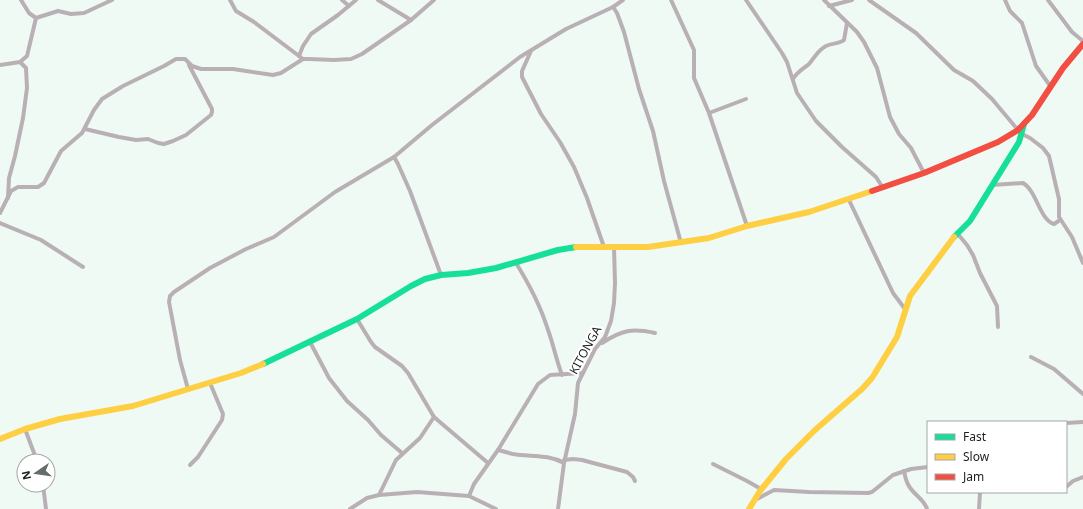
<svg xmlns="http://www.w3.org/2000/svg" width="1083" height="509" viewBox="0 0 1083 509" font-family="'Noto Sans',sans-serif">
	<rect width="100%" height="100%" fill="#f0faf5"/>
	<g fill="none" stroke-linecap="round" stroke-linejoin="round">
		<g stroke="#b9b0b5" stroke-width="4">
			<polyline points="21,0 29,13 36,18 58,11 71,14 84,13 112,0"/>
			<polyline points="230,0 236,11 254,22 303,59"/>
			<polyline points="342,0 349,6"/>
			<polyline points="378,0 411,20"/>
			<polyline points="671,0 694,50 694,78 709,113 747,226"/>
			<polyline points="746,0 782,53 787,62 797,93 816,121 842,147 876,177 883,188"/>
			<polyline points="824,0 857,32 864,42 877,68 890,117 899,134 911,148 924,173"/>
			<polyline points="869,0 916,33 954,70 973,81 992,99 1018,130"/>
			<polyline points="1005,0 1010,11 1022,23 1036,66 1051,87"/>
			<polyline points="1048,0 1072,32 1083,41"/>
			<polyline points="829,6 852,0"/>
			<polyline points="613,7 617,13 624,32 639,89 653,131 664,181 681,243"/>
			<polyline points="531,51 522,71 522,77 541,114 560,142 574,167 587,198 604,247"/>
			<polyline points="299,56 303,46 311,34 338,15 356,0"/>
			<polyline points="0,65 20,62 27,56 36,18"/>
			<path d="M793,79C797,72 803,69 809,64C815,57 818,50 826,46C832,43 839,44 844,40L847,23"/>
			<polyline points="709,113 746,99"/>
			<polyline points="85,129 119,137 136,140 148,139 158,143 164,144 173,141 186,135 211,115 212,112 212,109 189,65"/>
			<polyline points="1022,134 1030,138 1043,148 1049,156 1059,199 1059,217 1072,237 1083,263"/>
			<polyline points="394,157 398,164 410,191 441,275"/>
			<path d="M992,185L1023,183C1037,191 1039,219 1054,224L1060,220"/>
			<polyline points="8,198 9,178 15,156 23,118 27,88 26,68 20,62"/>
			<polyline points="849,200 893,293 905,309"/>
			<polyline points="0,213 11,191 18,187 38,187 44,183 61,151 82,133 94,110 102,99 123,86 164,66 176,59 185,59 192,66 201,69 233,69 273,75 281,73 303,59 309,59 334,60 351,59 362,54 411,20 434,0"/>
			<polyline points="0,223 41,240 83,267"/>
			<polyline points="957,233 967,245 973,255 980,273 997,306 998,327"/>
			<path d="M516,263C529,284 540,305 547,327C553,343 556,359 562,375"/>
			<polyline points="357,319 371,342 375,347 402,366 408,373 434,417 488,463"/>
			<polyline points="310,342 329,378 347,401 368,420 381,435 402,453"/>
			<path d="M602,343C622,330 632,328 655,333"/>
			<polyline points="1031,357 1054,369 1083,394"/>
			<polyline points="188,389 180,360 169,302 170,296 174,292 210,268 246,249 274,237 335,192 394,157 432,125 520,57 566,29 613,7 623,0"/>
			<polyline points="1066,423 1083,422"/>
			<polyline points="25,429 37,461"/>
			<path d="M498,450C503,451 508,453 513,454C530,457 548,454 564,463"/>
			<polyline points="564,460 573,459 582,460 627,472 633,477 635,481"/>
			<polyline points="713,464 747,481 761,489"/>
			<polyline points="190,465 198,457 222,420 223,414 210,383"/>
			<path d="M904,471C905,476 906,482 909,486C913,494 925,500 927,509"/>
			<polyline points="43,485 46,509"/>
			<polyline points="1066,487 1073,481 1083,477"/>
			<polyline points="379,495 396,460 420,438 434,417"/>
			<polyline points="469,496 474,484 498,450 538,384 550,375 583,373"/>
			<polyline points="757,499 774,490 809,492 868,493 872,492 893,475 911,469 928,467"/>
			<polyline points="350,509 367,498 379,495 417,492 469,496 496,509"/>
			<polyline points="558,509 564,463 575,414 578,383 595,349 605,337 611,321 614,303 615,283 614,247"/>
			<polyline points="979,509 980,492"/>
		</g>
		<g stroke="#16e098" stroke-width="6">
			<polyline points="954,237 970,221 1019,142 1024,124"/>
			<polyline points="263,364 357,319 411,286 425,279 441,275 468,273 496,268 558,250 576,247"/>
		</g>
		<g stroke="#ffcf43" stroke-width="6">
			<polyline points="576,247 648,247 709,238 747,226 809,212 872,191"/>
			<polyline points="0,439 25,429 60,419 133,406 241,373 263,364"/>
			<polyline points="749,509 760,491 786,459 815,430 862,389 872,378 897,337 910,296 954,237"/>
		</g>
		<polyline stroke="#f24e42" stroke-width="6" points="872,191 924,173 998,142 1018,130 1032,115 1063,68 1083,44"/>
	</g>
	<g text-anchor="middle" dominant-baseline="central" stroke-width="4" stroke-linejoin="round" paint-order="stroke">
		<g font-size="12" fill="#1a201d" stroke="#fff">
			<text transform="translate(585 350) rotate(-61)">KITONGA</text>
		</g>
	</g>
	<rect x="927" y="421" width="140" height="72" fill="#ffffff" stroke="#a3a6a5"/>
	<rect x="935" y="434" width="20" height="6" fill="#16e098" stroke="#a3a6a5"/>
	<text x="963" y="441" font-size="12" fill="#1a201d">Fast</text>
	<rect x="935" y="454" width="20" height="6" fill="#ffcf43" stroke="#a3a6a5"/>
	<text x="963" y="461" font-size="12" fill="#1a201d">Slow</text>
	<rect x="935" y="474" width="20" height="6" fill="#f24e42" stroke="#a3a6a5"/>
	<text x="963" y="481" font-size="12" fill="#1a201d">Jam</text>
	<g transform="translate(36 473) rotate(257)"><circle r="19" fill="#ffffff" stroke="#a3a6a5"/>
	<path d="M0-3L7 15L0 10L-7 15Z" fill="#656c69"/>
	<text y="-6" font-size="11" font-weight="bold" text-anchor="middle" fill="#1a201d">N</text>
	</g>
</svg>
